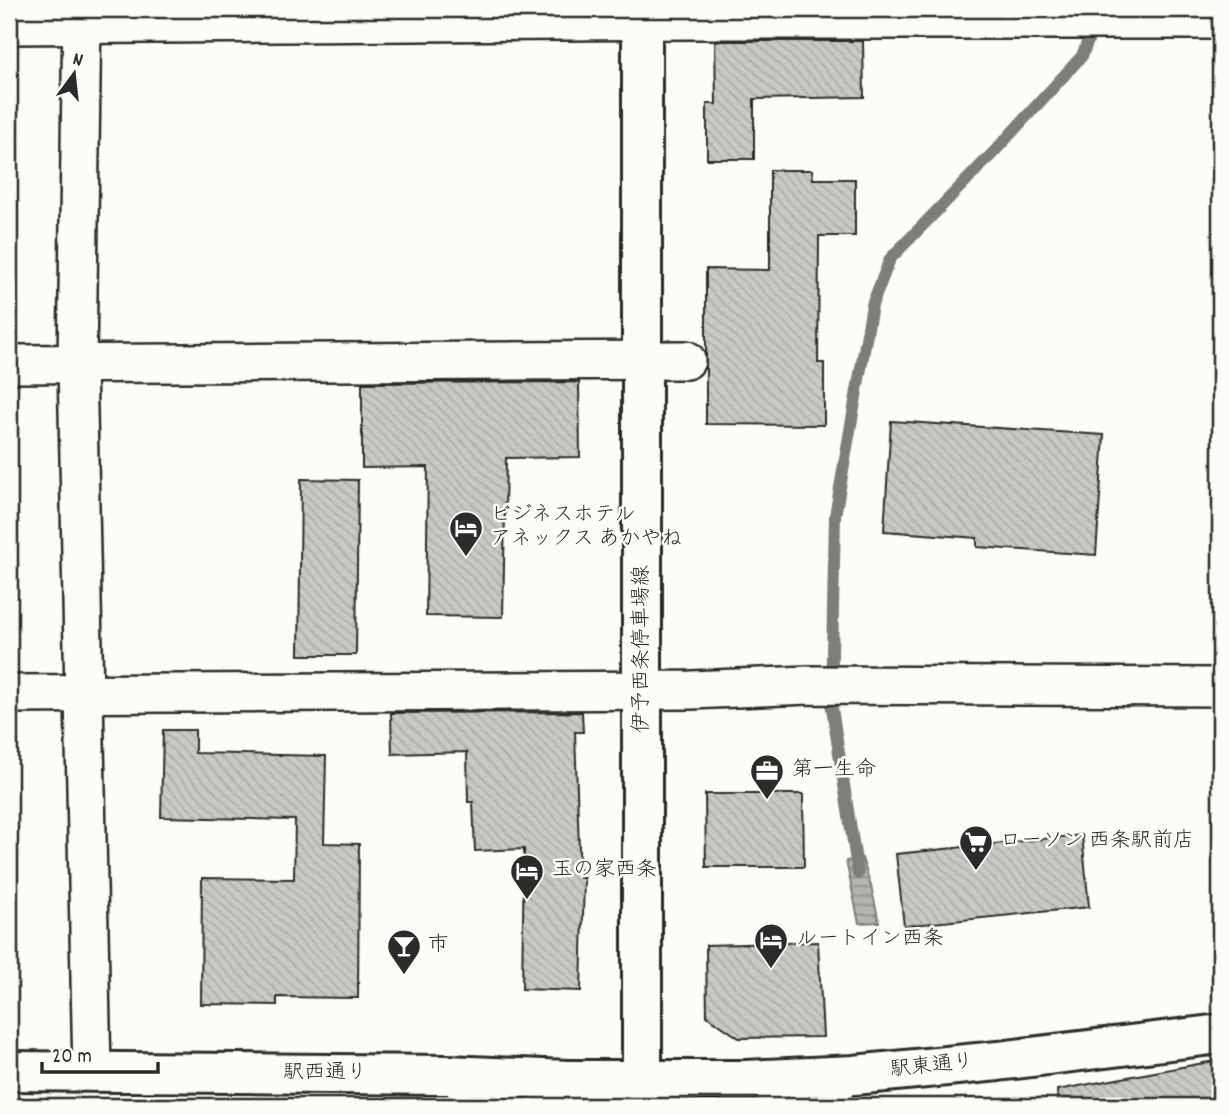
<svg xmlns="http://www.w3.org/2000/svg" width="1229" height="1115" viewBox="0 0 1229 1115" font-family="Dekko,'Klee One',sans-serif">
	<defs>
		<pattern id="water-rules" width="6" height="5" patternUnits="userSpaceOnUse" patternTransform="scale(1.75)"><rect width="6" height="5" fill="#b5b4b1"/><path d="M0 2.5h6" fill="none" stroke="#939390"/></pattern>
		<pattern id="building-back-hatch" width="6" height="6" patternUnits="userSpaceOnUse" patternTransform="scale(1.75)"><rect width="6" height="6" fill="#c9c8c4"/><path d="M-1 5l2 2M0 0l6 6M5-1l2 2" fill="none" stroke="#adaca9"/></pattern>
	</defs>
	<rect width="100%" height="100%" fill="#fdfcf7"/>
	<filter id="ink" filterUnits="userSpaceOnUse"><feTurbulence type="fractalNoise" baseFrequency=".0143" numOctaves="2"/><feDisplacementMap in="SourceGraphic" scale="14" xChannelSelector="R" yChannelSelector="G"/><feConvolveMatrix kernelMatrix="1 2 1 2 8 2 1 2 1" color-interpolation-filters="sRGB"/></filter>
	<g filter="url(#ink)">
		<polygon fill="url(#water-rules)" stroke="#7e7d7b" stroke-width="2" points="862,858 871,886 879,922 859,923 846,861"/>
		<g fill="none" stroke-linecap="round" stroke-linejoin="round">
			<polyline stroke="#7e7d7b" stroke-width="12" points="858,874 831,702 835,516 872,305 890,259 993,153 1082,56 1094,25"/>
		</g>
		<g fill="url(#building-back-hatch)" stroke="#2b2b2b" stroke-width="2">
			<polygon points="715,41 863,41 864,97 754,99 754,159 707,159 707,104 716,104"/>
			<polygon points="770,170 812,170 813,179 855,179 855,236 819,236 818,363 824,363 824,425 706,424 706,269 770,270"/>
			<polygon points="579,382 580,457 506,458 503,617 426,616 428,467 362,468 362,383"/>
			<polygon points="891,421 1104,435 1096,555 977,547 977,538 884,531"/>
			<polygon points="301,479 358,480 356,655 299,655"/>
			<polygon points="582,712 583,732 575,732 580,878 584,878 581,991 522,989 524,849 475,851 473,802 468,802 467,752 392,754 391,713"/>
			<polygon points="163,730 195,730 195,753 326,756 324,843 359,844 358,998 277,997 277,1005 201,1004 202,878 294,879 295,820 161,817"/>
			<polygon points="705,794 803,794 804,867 706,867"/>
			<polygon points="1082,835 1089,907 904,926 896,854"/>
			<polygon points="818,942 823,1037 739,1038 707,1016 706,945"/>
			<polygon points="1220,1060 1220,1106 1058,1106 1057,1090"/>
		</g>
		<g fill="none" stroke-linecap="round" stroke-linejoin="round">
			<g stroke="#2b2b2b" stroke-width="23">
				<g id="service">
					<polyline points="447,1076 466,1106"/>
					<polyline points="495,1079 517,1106"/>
					<polyline points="751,1084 763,1091 776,1106"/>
					<polyline points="536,1106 563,1084"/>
					<polyline points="796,1106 806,1077"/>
					<polyline points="834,1106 854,1075"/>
				</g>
			</g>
			<g stroke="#2b2b2b" stroke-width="42">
				<g id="minor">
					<polyline points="82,9 77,364 92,1072"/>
					<polyline points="9,25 690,20 1220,20"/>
					<polyline points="9,364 686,360"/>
					<polyline points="9,694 691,690 809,685 1220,687"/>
				</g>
			</g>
			<g stroke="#2b2b2b" stroke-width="44">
				<polyline id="tertiary" points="9,1071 447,1075 569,1080 745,1080 854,1075 998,1061 1220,1034"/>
			</g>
			<g stroke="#2b2b2b" stroke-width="44">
				<polyline id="secondary" points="642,1079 642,9"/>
			</g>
			<use href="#service" stroke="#fdfcf7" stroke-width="18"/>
			<use href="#minor" stroke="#fdfcf7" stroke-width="37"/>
			<use href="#tertiary" stroke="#fdfcf7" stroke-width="38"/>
			<use href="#secondary" stroke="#fdfcf7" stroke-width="38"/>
		</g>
	</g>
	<defs>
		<g id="hotel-pin" transform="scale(1.75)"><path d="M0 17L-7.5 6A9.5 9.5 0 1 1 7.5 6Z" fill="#2b2b2b" stroke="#fdfcf7"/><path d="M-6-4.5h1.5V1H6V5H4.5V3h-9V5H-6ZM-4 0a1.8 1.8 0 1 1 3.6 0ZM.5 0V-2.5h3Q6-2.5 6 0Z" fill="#fff"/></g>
		<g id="office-pin" transform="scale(1.75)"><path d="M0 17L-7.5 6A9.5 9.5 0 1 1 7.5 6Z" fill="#2b2b2b" stroke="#fdfcf7"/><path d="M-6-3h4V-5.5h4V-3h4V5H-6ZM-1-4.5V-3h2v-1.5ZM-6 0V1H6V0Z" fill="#fff"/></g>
		<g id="supermarket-pin" transform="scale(1.75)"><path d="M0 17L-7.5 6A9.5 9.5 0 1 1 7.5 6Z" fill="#2b2b2b" stroke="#fdfcf7"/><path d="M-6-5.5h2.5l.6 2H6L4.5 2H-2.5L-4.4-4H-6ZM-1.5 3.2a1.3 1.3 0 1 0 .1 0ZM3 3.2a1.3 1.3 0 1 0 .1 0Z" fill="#fff"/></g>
		<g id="bar-pin" transform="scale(1.75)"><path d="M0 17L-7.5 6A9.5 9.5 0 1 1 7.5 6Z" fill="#2b2b2b" stroke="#fdfcf7"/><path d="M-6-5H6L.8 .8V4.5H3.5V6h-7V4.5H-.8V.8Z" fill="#fff"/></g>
	</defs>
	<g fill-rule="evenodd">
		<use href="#hotel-pin" x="466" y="528"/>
		<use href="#office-pin" x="767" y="771"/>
		<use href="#supermarket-pin" x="976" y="842"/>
		<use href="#hotel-pin" x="527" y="871"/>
		<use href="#hotel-pin" x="771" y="940"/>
		<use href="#bar-pin" x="404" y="946"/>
	</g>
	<g text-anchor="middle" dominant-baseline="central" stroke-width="5" stroke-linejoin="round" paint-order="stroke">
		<g font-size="21" fill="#2b2b2b" stroke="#fdfcf7" text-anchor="start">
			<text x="490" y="516">ビジネスホテル<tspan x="490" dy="24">アネックス あかやね</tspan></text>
			<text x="792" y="771">第一生命</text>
			<text x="1000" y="842">ローソン 西条駅前店</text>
			<text x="552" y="871">玉の家西条</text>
			<text x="796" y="940">ルートイン西条</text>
			<text x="428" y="946">市</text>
		</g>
		<g font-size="21" fill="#2b2b2b" stroke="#fdfcf7">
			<text transform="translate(643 649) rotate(-90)">伊予西条停車場線</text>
			<text transform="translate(932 1067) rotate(-6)">駅東通り</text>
			<text x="325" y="1074">駅西通り</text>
		</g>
	</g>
	<rect width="1229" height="1115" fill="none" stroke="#fdfcf7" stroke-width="35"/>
	<rect x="18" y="18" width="1194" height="1080" fill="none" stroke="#2b2b2b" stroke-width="2.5" filter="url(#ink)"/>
	<g transform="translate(74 74) rotate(15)" stroke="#fdfcf7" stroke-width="5" paint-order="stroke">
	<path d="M0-5L12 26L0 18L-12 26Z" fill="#2b2b2b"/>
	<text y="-10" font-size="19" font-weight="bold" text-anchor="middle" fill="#2b2b2b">N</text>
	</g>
	<path d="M42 1062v10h116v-10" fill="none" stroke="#2b2b2b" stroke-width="3.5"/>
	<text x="52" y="1062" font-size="21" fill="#2b2b2b" stroke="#fdfcf7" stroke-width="5" paint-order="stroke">20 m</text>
</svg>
